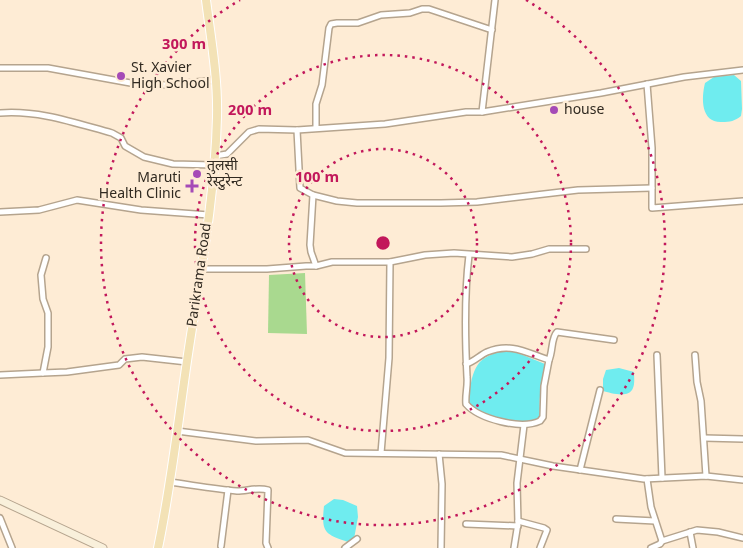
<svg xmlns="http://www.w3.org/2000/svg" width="743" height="548" viewBox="0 0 743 548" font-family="Georgia,'Noto Sans Devanagari',serif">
	<rect width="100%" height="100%" fill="#feecd5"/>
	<polygon fill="#a9d98f" points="305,273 307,334 268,333 269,275"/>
	<g fill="#6fecef">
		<path d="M734,75L741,81L742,109L741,116C735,121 730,122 722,122C701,123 701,99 705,83L714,77Z"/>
		<path d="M508,349L545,364C543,374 541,385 540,396C539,405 541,411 538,420C517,423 491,423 474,408C472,405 468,402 468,398C467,394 470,387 471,383C476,358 486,356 508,349Z"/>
		<path d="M619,368L634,372C634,376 635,384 633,388C629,399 611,393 603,391V379L606,370Z"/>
		<path d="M334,499L343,500L357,506L358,517L354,539L348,542C325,534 321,533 324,506Z"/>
	</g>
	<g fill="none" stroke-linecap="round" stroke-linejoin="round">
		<g stroke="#b5a48e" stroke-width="8">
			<g id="street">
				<polyline points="495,0 482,112 601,93 684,77 743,70"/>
				<polyline points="0,68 48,68 136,84 168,85 215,80"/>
				<polyline points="647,84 652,148 652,208 743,201"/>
				<path d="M0,113C39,110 75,123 112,133L121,138L125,146L144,157L173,164L214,165"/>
				<polyline points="316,128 316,104 322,85 329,28 331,24 337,23 358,23 381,15 410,13 422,9 429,9 492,30"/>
				<polyline points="297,130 300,188 313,195 310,245 311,252 316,266"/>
				<polyline points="215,156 227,154 249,132 259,129 297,130 385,124 466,112 482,112"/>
				<polyline points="313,195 337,201 357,203 441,203 477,202 578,190 652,188"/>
				<polyline points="0,212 39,210 77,200 141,210 209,215"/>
				<polyline points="46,258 41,275 43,299 48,313 48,347 43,373 67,372 119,365 125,359 142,357 187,362"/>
				<polyline points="201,269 267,269 306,266 316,266 332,262 390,262 425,255 454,253 512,257 532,254 549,249 586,249"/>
				<polyline points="657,355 662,478"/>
				<polyline points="695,355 697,382 701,401 706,476"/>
				<path d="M549,360C553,351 551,338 557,332L614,340"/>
				<path d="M466,364C474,362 480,355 487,352C511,342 527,353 549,360L544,386L543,417L540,421C521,430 479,419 466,404C465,395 468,386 467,377C465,337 464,296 469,255"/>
				<polyline points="0,375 43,373"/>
				<polyline points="177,431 256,441 308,440 345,453 501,455 553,466 644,479 706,476 743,480"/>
				<polyline points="704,438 743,439"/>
				<polyline points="381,453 389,358 390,262"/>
				<polyline points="439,454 442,484 441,548"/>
				<polyline points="580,470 600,390"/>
				<polyline points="647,479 651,507 662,541 697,530 718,532 743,538"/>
				<path d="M169,482C192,485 214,489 237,491C247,491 257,487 268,490L266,543L268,548"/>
				<polyline points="0,518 12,548"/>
				<polyline points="616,519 655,521"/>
				<polyline points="518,521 544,528 547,530 540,548"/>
				<polyline points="466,524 518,526"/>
				<polyline points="690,532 693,548"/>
				<polyline points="221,546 228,490"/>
				<polyline points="345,548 357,539"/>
				<polyline points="514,548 518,523 517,483 524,425"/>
				<polyline points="651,548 660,544 662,541"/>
			</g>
		</g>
		<g stroke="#b5a48e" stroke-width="9">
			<polyline id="secondary" points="0,500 103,548"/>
		</g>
		<g stroke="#fff" stroke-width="10">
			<path id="primary" d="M158,548C171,486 178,423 187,361C199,280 215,199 217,117C218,78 211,39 206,0"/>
		</g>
		<use href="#street" stroke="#fff" stroke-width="5"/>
		<use href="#secondary" stroke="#f9f0db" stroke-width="7"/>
		<use href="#primary" stroke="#f3e2b6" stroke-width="8"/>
	</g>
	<g fill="none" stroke="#c2185b" stroke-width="2.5" stroke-dasharray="2.5 5">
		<circle cx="383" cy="243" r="94"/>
		<circle cx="383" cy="243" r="188"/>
		<path d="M526 0A282 282 0 1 1 240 0"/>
	</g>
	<g fill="#a54bb7" stroke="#feecd5" stroke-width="2">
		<circle cx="121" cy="76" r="5"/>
		<circle cx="554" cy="110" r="5"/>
		<circle cx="197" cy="174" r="5"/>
		<path d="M189.5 178.5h5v5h5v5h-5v5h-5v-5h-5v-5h5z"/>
	</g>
	<g text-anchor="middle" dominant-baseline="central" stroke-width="5" stroke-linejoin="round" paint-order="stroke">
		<g font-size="14" fill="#312a21" stroke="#feecd5" text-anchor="start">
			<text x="131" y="68">St. Xavier<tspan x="131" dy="16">High School</tspan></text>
			<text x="564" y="110">house</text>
			<text x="207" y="166">तुलसी<tspan x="207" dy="16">रेस्टुरेन्ट</tspan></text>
			<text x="181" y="178" text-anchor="end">Maruti<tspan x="181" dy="16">Health Clinic</tspan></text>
		</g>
		<g font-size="14" fill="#312a21" stroke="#feecd5">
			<text transform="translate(200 275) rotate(-82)">Parikrama Road</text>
		</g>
	</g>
	<circle cx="383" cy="243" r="8" fill="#c2185b" stroke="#feecd5" stroke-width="2.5"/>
	<g font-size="15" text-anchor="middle" font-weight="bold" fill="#c2185b" stroke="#feecd5" stroke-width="5" stroke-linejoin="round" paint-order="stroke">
		<text x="184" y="49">300 m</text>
		<text x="250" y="115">200 m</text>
		<text x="317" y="182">100 m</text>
	</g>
</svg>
